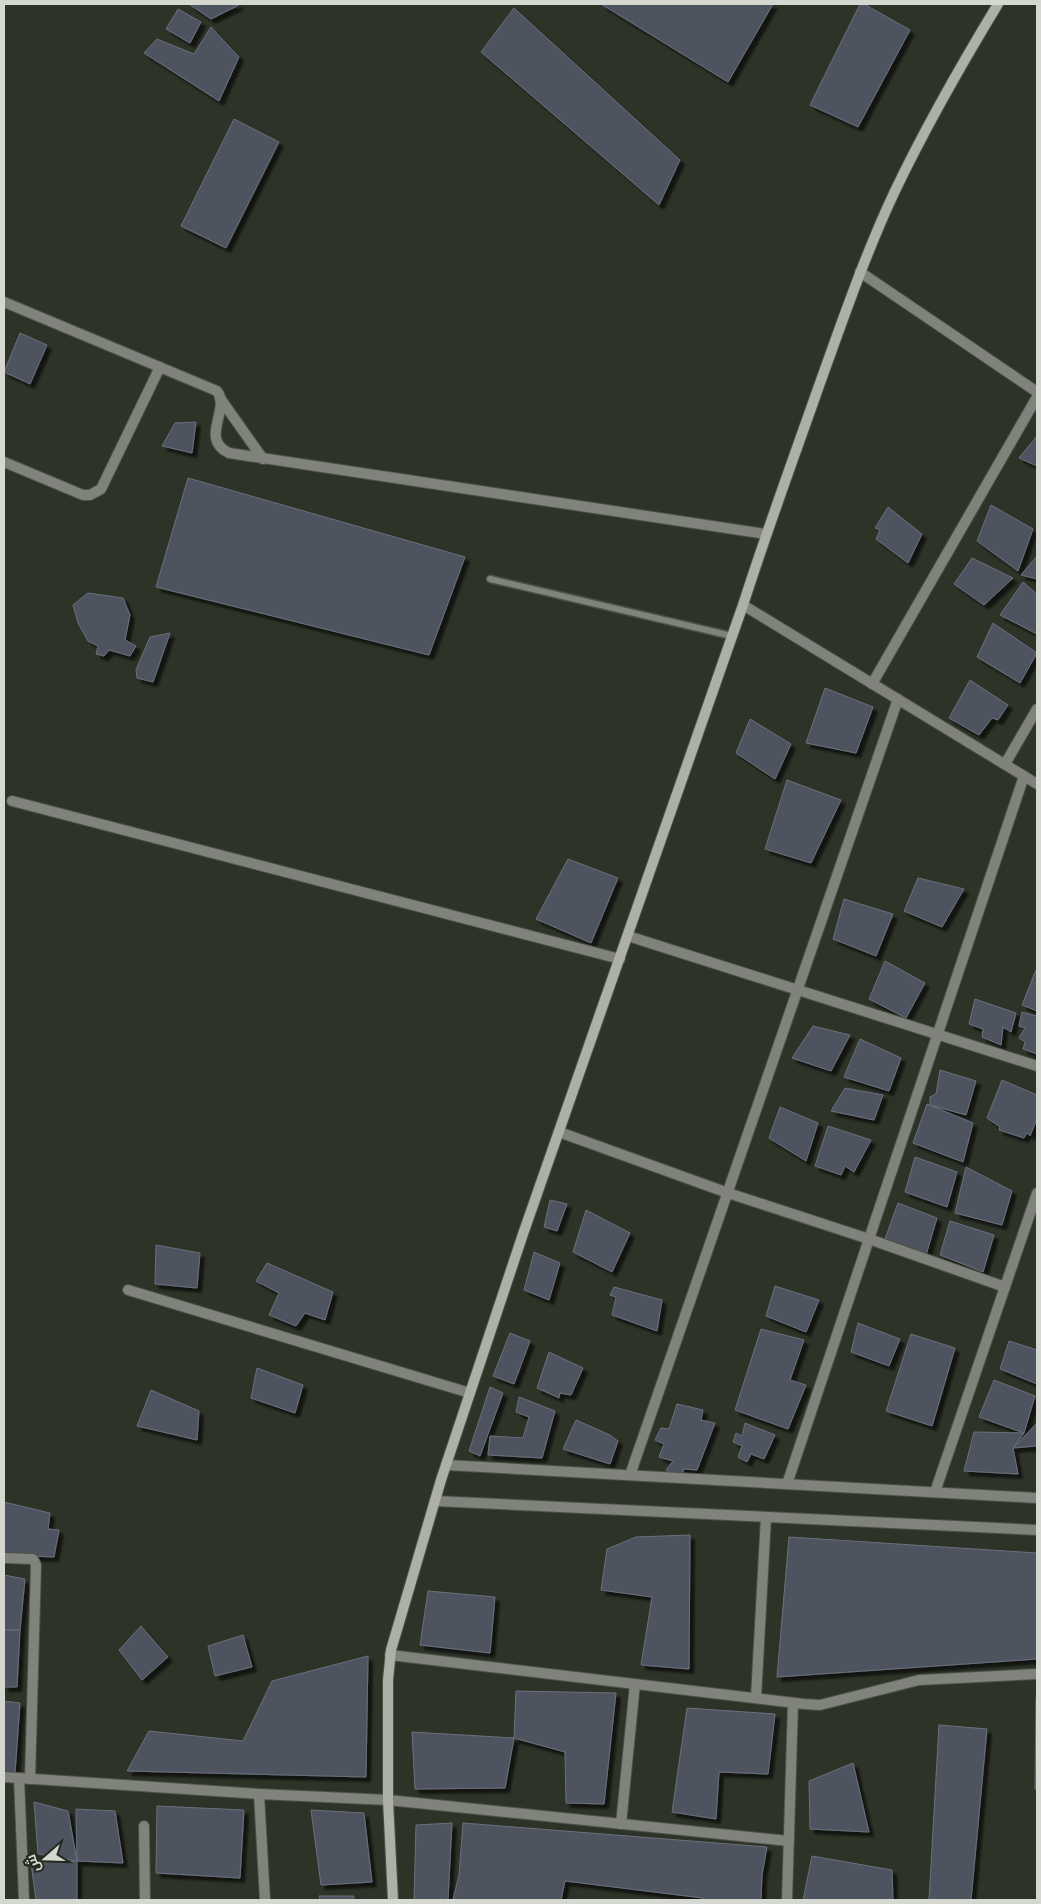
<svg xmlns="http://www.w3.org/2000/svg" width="1041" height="1904" viewBox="0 0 1041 1904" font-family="'Space Grotesk',Cairo,sans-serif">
	<defs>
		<filter id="shadow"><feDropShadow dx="4.5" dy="4.5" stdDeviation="1" flood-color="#0009"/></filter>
	</defs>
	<rect width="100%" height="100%" fill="#2e3328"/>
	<g fill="#4e535f" stroke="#6b707d" filter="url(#shadow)">
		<polygon points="189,4 239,4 239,5 211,19"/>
		<polygon points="601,4 773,4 728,82"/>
		<polygon points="860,4 864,4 910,30 858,127 810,105"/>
		<polygon points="514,8 680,160 659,205 481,52"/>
		<polygon points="178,9 201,22 190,43 166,29"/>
		<polygon points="211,27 239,57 219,101 144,53 157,39 194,54"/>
		<polygon points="234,119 279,142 226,248 181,226"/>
		<polygon points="20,333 47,345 30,384 4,372"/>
		<polygon points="196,422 192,453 162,446 175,423"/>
		<polygon points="1037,436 1037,466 1019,458"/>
		<polygon points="188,478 465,557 429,655 156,587"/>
		<polygon points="991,505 1033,529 1018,571 977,541"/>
		<polygon points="888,507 922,534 908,563 876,539 880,530 875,528"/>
		<polygon points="1037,556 1037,579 1021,575"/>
		<polygon points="972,558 1013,578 984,605 954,584"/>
		<polygon points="1023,582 1037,594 1037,634 1000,615"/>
		<polygon points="88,593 123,598 130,615 125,640 136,646 130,656 109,650 104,656 96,654 98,646 88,641 78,623 73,605"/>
		<polygon points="993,623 1037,653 1020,683 977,657"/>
		<polygon points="170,633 153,682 137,678 136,670 150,637"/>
		<polygon points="970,680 1008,705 998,720 992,718 979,735 949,718"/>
		<polygon points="825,688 873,707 856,753 806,743"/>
		<polygon points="750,719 791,744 775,779 736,753"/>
		<polygon points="787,780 841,800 811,863 765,849"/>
		<polygon points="568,859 618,878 591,943 536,919"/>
		<polygon points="918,878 964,889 942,927 904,911"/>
		<polygon points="844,899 893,914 876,956 833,939"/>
		<polygon points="885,961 925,983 906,1018 869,999"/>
		<polygon points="1036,970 1037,971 1037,1011 1022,1005"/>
		<polygon points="975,999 1016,1013 1011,1032 1003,1027 1001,1045 982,1037 983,1029 969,1024"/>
		<polygon points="1022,1012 1037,1016 1037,1054 1023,1049 1025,1042 1019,1038 1025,1028 1019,1026"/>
		<polygon points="813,1026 850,1035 831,1071 792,1058"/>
		<polygon points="860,1039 901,1058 889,1091 844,1077"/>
		<polygon points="940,1070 976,1081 966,1115 930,1105 930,1097 936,1094"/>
		<polygon points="1002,1080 1037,1095 1037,1119 1030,1136 1027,1133 1024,1138 999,1130 1000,1127 987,1118"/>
		<polygon points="845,1088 883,1095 874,1120 831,1111"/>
		<polygon points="927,1104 973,1123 963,1162 913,1143"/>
		<polygon points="780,1107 818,1123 806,1161 769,1138"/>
		<polygon points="828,1126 871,1140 854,1172 845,1166 841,1175 815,1166"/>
		<polygon points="915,1157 957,1172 947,1207 905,1192"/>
		<polygon points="966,1167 1012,1191 1002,1225 955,1213"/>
		<polygon points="550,1200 567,1204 557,1231 544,1227"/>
		<polygon points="898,1203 937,1218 926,1255 885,1239"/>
		<polygon points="586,1210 630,1233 612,1272 573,1252"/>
		<polygon points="950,1221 994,1235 983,1272 940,1255"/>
		<polygon points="156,1245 200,1253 197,1288 155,1284"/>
		<polygon points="534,1252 560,1263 549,1300 524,1290"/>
		<polygon points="267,1263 333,1292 325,1320 305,1313 296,1326 269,1315 279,1293 256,1281"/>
		<polygon points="775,1286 819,1300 806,1332 766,1316"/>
		<polygon points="614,1287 662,1300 657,1331 612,1315 616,1297 610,1295"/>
		<polygon points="858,1323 900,1339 889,1366 851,1352"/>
		<polygon points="761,1329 804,1340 790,1380 806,1385 788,1429 735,1410"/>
		<polygon points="510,1333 530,1341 514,1384 493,1376"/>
		<polygon points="911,1334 955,1348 932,1426 886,1411"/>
		<polygon points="1009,1341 1037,1350 1037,1384 1000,1369"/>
		<polygon points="549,1352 583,1368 571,1395 560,1393 559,1398 537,1388"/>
		<polygon points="257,1368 303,1385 295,1413 251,1398"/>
		<polygon points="994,1380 1035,1396 1024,1433 979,1417"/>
		<polygon points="490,1387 503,1393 480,1456 469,1451"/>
		<polygon points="151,1390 199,1411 197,1440 137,1426"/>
		<polygon points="519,1397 555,1411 542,1458 488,1455 490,1436 523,1438 529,1417 516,1412"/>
		<polygon points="677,1404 703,1410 701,1420 715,1423 697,1470 684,1469 681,1478 666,1470 673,1461 659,1457 664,1444 655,1440 661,1428 669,1429"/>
		<polygon points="576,1420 610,1435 618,1441 610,1464 563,1449"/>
		<polygon points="745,1423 775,1435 764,1459 751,1454 747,1462 738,1457 742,1446 733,1442 736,1433 742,1436"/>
		<polygon points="1037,1423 1037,1446 1013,1448"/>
		<polygon points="974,1432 1024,1433 1013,1448 1018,1474 964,1471"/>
		<polygon points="4,1502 50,1513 48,1529 59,1530 54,1557 4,1555"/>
		<polygon points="690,1535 689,1669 641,1665 652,1597 601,1590 607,1549 636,1537"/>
		<polygon points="789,1537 1037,1553 1037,1659 777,1677"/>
		<polygon points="4,1575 25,1579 20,1630 4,1630"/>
		<polygon points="428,1591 495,1597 490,1653 420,1645"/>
		<polygon points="141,1626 168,1657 142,1680 119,1650"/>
		<polygon points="4,1630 20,1630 17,1687 4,1687"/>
		<polygon points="243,1635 252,1667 215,1676 208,1646"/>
		<polygon points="368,1656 366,1777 127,1771 149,1731 243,1741 272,1681"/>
		<polygon points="516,1691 616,1693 604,1804 566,1803 565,1752 514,1738"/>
		<polygon points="1036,1697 1037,1697 1037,1789 1035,1789"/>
		<polygon points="4,1701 20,1703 15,1773 4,1773"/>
		<polygon points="687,1708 775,1714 768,1774 719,1772 716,1819 672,1812"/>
		<polygon points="939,1725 987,1729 971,1900 929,1900"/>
		<polygon points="412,1732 514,1738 505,1788 415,1789"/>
		<polygon points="853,1763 869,1832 810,1829 809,1781"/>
		<polygon points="34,1802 68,1811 77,1861 38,1854"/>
		<polygon points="157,1806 244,1810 240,1878 156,1873"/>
		<polygon points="76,1809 115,1811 123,1863 77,1861"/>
		<polygon points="311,1810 364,1813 372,1882 321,1885"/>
		<polygon points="452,1823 448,1900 414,1900 416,1825"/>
		<polygon points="463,1823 767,1847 762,1875 761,1900 703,1900 703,1898 565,1881 561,1900 453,1900 459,1875"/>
		<polygon points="812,1856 892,1870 893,1900 803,1900"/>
		<polygon points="77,1861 77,1900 36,1900 31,1863"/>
		<polygon points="319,1896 354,1896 353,1900 320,1900"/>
	</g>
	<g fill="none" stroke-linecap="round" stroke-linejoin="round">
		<g stroke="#4c5146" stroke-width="9">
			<polyline id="lane" points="490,579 732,636"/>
		</g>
		<g stroke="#4c5146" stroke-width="12">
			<g id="street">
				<polyline points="860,272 1037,392"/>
				<path d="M4,302L217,391C231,409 199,439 229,453L766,534"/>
				<polyline points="220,398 263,459"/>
				<polyline points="4,462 83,495 90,495 101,489 160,367"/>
				<polyline points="743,605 1037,784"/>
				<polyline points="872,684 1037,397"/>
				<polyline points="1005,764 1037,709"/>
				<polyline points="12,801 620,959"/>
				<polyline points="628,936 1037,1066"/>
				<polyline points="559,1132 728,1193 869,1239 1005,1287"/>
				<polyline points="128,1290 470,1393"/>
				<polyline points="446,1465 1037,1498"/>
				<polyline points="630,1475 898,699"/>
				<polyline points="787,1484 1024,776"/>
				<polyline points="935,1492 1037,1193"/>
				<polyline points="435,1501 1037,1530"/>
				<polyline points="4,1558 33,1559 36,1565 30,1779"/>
				<polyline points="390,1655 804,1704 820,1705 919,1680 1037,1674"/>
				<polyline points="756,1698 766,1517"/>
				<polyline points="4,1777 259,1794 388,1800 789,1841"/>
				<polyline points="19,1778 24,1900"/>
				<polyline points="259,1794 265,1900"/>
				<polyline points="621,1824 635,1684"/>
				<polyline points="144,1826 145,1900"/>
				<polyline points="787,1900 793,1703"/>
			</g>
		</g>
		<g stroke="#4c5146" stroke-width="12">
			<path id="secondary" d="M393,1900L388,1800V1680L391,1650L441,1480L523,1234L743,605C767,530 794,457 820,383C843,319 865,255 894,193C925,128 961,65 998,4"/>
		</g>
		<use href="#lane" stroke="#80827c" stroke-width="6"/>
		<use href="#street" stroke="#80827c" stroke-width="10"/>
		<use href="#secondary" stroke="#acb0a7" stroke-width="10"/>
	</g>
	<rect width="1041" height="1904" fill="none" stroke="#d5d8d1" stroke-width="10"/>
	<g transform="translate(45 1859) rotate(250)" stroke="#24291e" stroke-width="4" paint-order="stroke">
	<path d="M0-4L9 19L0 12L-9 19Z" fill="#d5d8d1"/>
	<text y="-8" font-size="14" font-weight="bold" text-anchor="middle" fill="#d5d8d1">ش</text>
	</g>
</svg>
